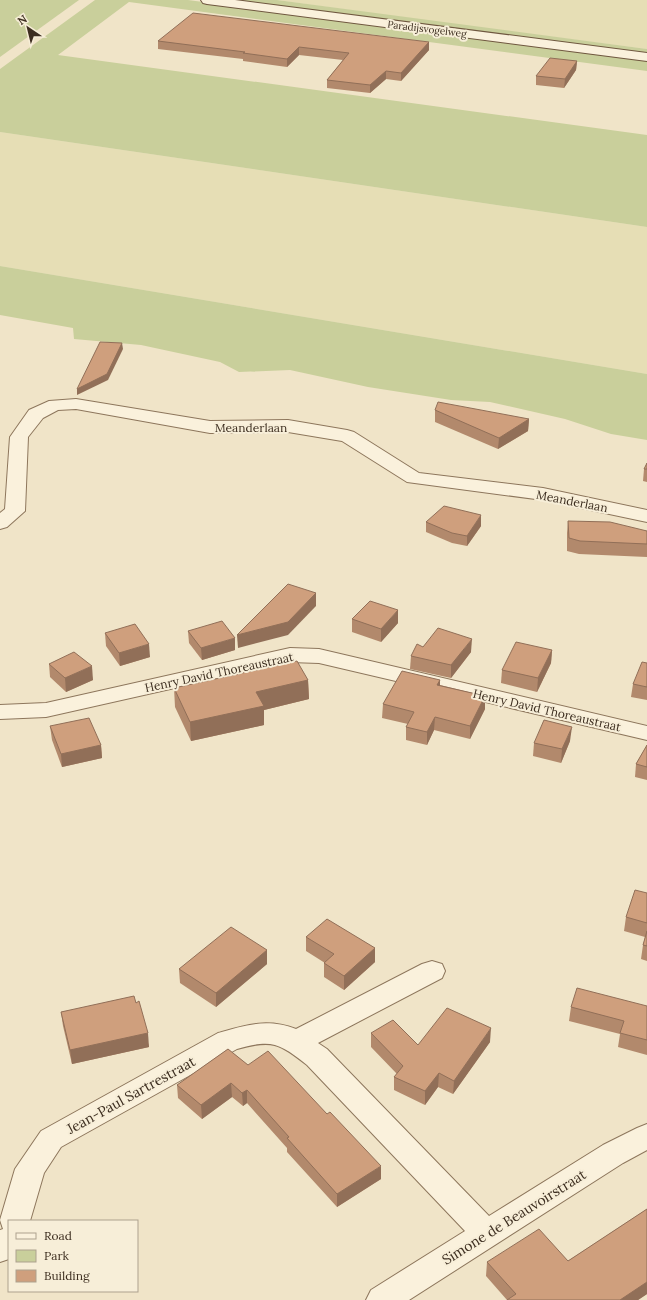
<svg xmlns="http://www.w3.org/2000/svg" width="647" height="1300" viewBox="0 0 647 1300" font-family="Lora,serif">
	<rect width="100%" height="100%" fill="#f0e4c8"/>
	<g fill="#e6deb5">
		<polygon points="277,0 647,0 647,49 445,23"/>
		<polygon points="0,132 647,227 647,374 0,266"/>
	</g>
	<g fill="#c9cf9b">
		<polygon points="0,0 79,0 0,57"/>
		<polygon points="95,0 188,0 647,60 647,71 129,2 58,55 647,135 647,227 0,132 0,69"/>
		<polygon points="216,0 277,0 647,49 647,56"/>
		<polygon points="0,266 647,374 647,440 611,434 565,419 490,402 451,400 368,387 290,370 239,372 220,362 141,345 74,339 73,328 0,315"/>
	</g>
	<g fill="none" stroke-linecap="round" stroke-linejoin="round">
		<g stroke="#8d765c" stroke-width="2">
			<g id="street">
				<polygon points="76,399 210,421 288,420 347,430 354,432 419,473 543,488 647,510 647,522 543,500 407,482 342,441 288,432 210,433 76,409 58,410 43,418 28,437 25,511 7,527 0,529 0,513 5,509 10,437 29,410 49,401"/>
				<polygon points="290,648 319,649 647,726 647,740 319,663 290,662 46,717 0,719 0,705 46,703"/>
				<path d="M432,961L442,964L445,971L442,978L318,1043L327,1049L489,1216L603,1145L637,1128L647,1124V1150L623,1163L409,1300H366L371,1290L465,1231L307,1065C279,1043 272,1039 237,1049L61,1147L44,1173L30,1221H9V1259L0,1262V1230L3,1229L0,1220L15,1169L41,1131L218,1033C246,1025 267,1018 296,1029L422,964Z"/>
			</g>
		</g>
		<g stroke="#6f573f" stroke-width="2">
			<polygon id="secondary" points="201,0 235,0 647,53 647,61 207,4 203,3"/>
		</g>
		<use href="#street" fill="#faf1dc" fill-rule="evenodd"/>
		<use href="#secondary" fill="#faf1dc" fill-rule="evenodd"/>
	</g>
	<g fill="#b2896c">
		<polygon points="158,41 429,42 429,50 401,81 386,79 370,93 327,88 327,80 343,60 299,55 287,67 243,61 243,59 158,49"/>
		<polygon points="577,61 576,70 564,88 536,85 536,76"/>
		<polygon points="435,410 529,419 528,431 498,449 435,422"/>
		<polygon points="647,463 647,482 643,481 644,469"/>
		<polygon points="568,521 647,531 647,557 579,554 567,551 567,533"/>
		<polygon points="426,522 481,526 467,546 452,543 426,532"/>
		<polygon points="352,619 398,623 381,642 352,632"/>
		<polygon points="188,631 235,650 202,660 189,643"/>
		<polygon points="105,633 150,657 120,666 106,646"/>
		<polygon points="423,647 471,652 451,678 410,669 411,656"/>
		<polygon points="552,650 551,663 537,692 501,683 502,670"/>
		<polygon points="647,663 647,700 631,697 633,684"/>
		<polygon points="49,664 93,680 66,692 50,677"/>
		<polygon points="308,680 309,699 264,710 264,725 191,741 175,707 174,688"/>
		<polygon points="440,680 440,685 485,696 485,709 470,739 434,730 427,745 406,740 406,727 408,724 382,718 383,704"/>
		<polygon points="50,726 101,745 102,758 62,767 52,740"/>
		<polygon points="570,741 561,763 533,756 534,743"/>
		<polygon points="647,745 647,780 635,777 636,764"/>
		<polygon points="647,893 647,961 641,959 643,945 645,937 624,931 626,917"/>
		<polygon points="306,937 375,948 375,962 344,990 324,977 324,963 325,963 306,951"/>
		<polygon points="267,950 267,964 216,1007 180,983 179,969"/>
		<polygon points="136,1003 149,1047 72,1064 63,1026 61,1012"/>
		<polygon points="647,1006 647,1055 618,1047 620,1034 569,1021 571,1007"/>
		<polygon points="371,1033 418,1045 490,1042 453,1094 438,1087 425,1105 394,1090 394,1077 397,1074 371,1047"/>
		<polygon points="228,1049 381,1179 337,1207 287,1152 287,1148 247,1103 243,1106 232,1097 202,1119 178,1098 177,1085"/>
		<polygon points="647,1209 647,1294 638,1300 507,1300 486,1276 487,1262 568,1261"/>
	</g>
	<g fill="#916f58">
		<polygon points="429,42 429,50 401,81 401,73"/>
		<polygon points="299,47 299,55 287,67 287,59"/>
		<polygon points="577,61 576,70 564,88 565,79"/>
		<polygon points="386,71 386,79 370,93 370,85"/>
		<polygon points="122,343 123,349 108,380 77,395 77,389"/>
		<polygon points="529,419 528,431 498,449 499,438"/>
		<polygon points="481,515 481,526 467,546 467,536"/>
		<polygon points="316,593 316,606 288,635 238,648 237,635"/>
		<polygon points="398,610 398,623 381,642 381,629"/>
		<polygon points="235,638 235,650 202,660 201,648"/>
		<polygon points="472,639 471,652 451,678 451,665"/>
		<polygon points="149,644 150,657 120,666 119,653"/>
		<polygon points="552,650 551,663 537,692 538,678"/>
		<polygon points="92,666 93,680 66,692 65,678"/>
		<polygon points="308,680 309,699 264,710 264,725 191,741 190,722 256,692"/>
		<polygon points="440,680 440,693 437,685"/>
		<polygon points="485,696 485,709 470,739 470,726"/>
		<polygon points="435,717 434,730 427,745 427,732"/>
		<polygon points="572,727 570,741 561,763 562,749"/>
		<polygon points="101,745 102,758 62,767 61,754"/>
		<polygon points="375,948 375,962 344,990 344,976"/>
		<polygon points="267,950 267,964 216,1007 216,993"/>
		<polygon points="491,1028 490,1042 453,1094 454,1081"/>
		<polygon points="148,1033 149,1047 72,1064 70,1050"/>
		<polygon points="439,1073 438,1087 425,1105 425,1091"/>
		<polygon points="231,1083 232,1097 202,1119 201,1105"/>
		<polygon points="247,1090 247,1103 243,1106 242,1093"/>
		<polygon points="381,1166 381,1179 337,1207 337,1194"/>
		<polygon points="647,1282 647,1294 638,1300 620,1300"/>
	</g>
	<g fill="#cf9f7d" stroke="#916f58">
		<polygon points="193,13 429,42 401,73 386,71 370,85 327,80 349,53 299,47 287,59 243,53 245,52 158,41"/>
		<polygon points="550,58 577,61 565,79 536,76"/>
		<polygon points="100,342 122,343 107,374 77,389"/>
		<polygon points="438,402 529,419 499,438 435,410"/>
		<polygon points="647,463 647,469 644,469"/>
		<polygon points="444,506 481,515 467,536 452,533 426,522"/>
		<polygon points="568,521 610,522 647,531 647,544 580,541 569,538"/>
		<polygon points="288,584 316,593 288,622 237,635"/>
		<polygon points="370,601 398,610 381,629 352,619"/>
		<polygon points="222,621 235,638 201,648 188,631"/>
		<polygon points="135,624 149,644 119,653 105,633"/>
		<polygon points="438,628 472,639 451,665 411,656 417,644 423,647"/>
		<polygon points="516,642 552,650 538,678 502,670"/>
		<polygon points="74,652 92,666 65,678 49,664"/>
		<polygon points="297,661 308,680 256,692 264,706 190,722 174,688"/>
		<polygon points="642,662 647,663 647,687 633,684"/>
		<polygon points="402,671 440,680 437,685 485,696 470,726 435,717 427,732 406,727 414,712 383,704"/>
		<polygon points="89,718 101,745 61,754 50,726"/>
		<polygon points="544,720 572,727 562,749 534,743"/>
		<polygon points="647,745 647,767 636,764"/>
		<polygon points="635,890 647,893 647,923 626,917"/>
		<polygon points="327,919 375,948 344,976 324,963 334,954 306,937"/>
		<polygon points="231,927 267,950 216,993 179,969"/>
		<polygon points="647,931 647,946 643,945"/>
		<polygon points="577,988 647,1006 647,1040 620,1033 624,1021 571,1007"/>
		<polygon points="134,996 136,1003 139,1001 148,1033 70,1050 61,1012"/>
		<polygon points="447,1008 491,1028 454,1081 439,1073 425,1091 394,1077 403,1066 371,1033 393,1020 418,1045"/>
		<polygon points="228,1049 248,1065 268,1051 327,1114 330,1112 381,1166 337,1194 287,1138 289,1137 247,1090 242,1093 231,1083 201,1105 177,1085"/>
		<polygon points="647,1209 647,1282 620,1300 507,1300 516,1294 487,1262 539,1229 568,1261"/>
	</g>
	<g text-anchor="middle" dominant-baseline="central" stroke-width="4" stroke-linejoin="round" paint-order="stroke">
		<g font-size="10" fill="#3d2e20" stroke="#f7eed8">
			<text transform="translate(427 29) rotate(7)">Paradijsvogelweg</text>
		</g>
		<g font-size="12" fill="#3d2e20" stroke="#f7eed8">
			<text x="251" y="427">Meanderlaan</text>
			<text transform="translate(572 501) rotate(11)">Meanderlaan</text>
			<text transform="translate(219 672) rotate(-12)">Henry David Thoreaustraat</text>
			<text transform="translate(547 710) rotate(13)">Henry David Thoreaustraat</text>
		</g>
		<g font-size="14" fill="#3d2e20" stroke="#f7eed8">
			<text transform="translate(131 1095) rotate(-29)">Jean-Paul Sartrestraat</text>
			<text transform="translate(514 1217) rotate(-32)">Simone de Beauvoirstraat</text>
		</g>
	</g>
	<rect x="8" y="1220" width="130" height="72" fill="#f7eed8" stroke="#ada18e"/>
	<rect x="16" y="1233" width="20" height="6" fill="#faf1dc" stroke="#ada18e"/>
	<text x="44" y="1240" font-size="12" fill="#3d2e20">Road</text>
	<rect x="16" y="1250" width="20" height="12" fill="#c9cf9b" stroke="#ada18e"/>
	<text x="44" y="1260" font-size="12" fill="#3d2e20">Park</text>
	<rect x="16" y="1270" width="20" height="12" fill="#cf9f7d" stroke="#ada18e"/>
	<text x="44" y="1280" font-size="12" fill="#3d2e20">Building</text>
	<g transform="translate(28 28) rotate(325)" stroke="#f7eed8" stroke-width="3" paint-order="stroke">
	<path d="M0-3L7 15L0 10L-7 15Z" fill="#3d2e20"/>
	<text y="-6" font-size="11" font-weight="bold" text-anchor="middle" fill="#3d2e20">N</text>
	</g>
</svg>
